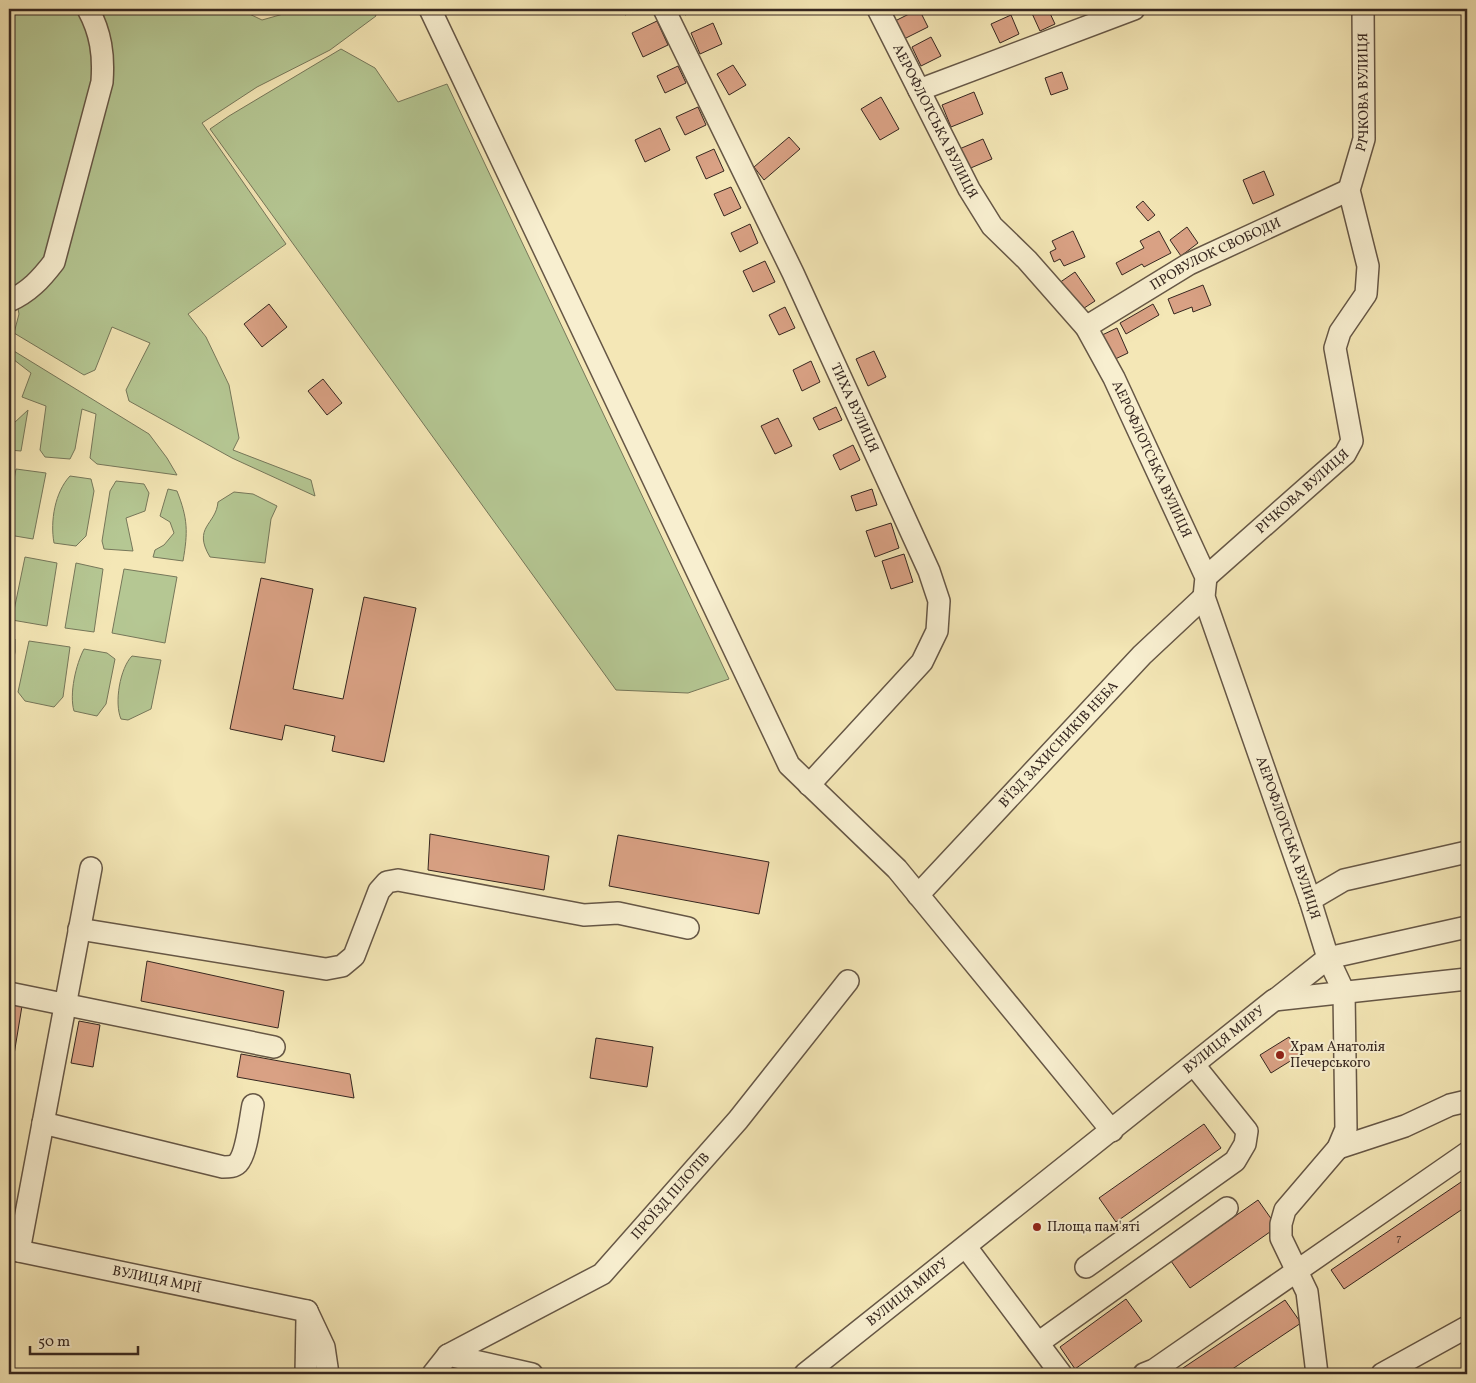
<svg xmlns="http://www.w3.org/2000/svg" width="1476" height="1383" viewBox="0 0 1476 1383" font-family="Vollkorn,serif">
	<rect width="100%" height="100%" fill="#f4e7b6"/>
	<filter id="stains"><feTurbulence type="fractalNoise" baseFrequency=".004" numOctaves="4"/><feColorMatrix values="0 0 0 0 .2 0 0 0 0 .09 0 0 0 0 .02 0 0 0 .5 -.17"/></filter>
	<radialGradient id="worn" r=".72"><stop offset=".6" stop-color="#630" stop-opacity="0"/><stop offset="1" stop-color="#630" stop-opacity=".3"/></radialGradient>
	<g fill="#b5c793" stroke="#76775a">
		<polygon points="9,9 245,9 241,10 262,20 301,9 373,9 376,16 330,50 257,87 202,123 286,244 188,314 206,337 229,385 239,438 233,450 311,480 315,496 232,458 129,401 126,390 150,343 112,327 95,370 84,375 14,333 19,314 16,298 9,292"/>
		<polygon points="341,49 375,68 398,102 447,84 729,679 688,693 616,690 210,129 229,116"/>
		<polygon points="9,348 149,434 167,458 177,475 97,464 90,458 96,414 82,409 75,449 70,459 45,457 40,450 46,406 22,397 31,373 9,356"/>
		<polygon points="28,410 21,451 9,450 9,423 14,423"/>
		<polygon points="16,469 46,473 33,539 9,535 9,506"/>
		<path d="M70,476L91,479L94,491L86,536L76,546L54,543C50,521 55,492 70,476Z"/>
		<polygon points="116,481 144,484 149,493 145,511 126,518 133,551 104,549 102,541 110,491"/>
		<path d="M168,489L177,491C188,519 188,532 183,561L153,557L155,550L164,545L174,533L170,522L160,516Z"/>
		<path d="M234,492L253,494L277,506L271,519L265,563L210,557C192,527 216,525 218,502Z"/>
		<polygon points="25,557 57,563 47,626 12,620"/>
		<polygon points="76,563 103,569 94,632 65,628"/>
		<polygon points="124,569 177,577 165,643 112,633"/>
		<polygon points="9,638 15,639 15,652 9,686"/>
		<polygon points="29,641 70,647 63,697 54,707 25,701 18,692"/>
		<path d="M84,649L107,653L115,659L106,704L97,716L74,711C69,694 76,664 84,649Z"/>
		<path d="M132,656L161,660L151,709L128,720L121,719C114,703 120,668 132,656Z"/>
	</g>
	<g fill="#d9a184" stroke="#362720">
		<polygon points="622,9 638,9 625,15"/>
		<polygon points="681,9 697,9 685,15"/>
		<polygon points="919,9 928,27 900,41 891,23"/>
		<polygon points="1030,9 1048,9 1055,24 1040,31"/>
		<polygon points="1011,15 1019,34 1000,43 991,24"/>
		<polygon points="657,21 668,45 643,57 632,33"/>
		<polygon points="713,23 722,44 700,54 691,33"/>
		<polygon points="931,37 941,56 921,66 912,47"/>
		<polygon points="733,65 746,85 729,95 717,74"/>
		<polygon points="678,66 686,83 665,93 657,76"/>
		<polygon points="1062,72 1068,89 1051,95 1045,78"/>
		<polygon points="974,92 983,114 951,127 942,105"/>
		<polygon points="881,97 899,129 880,140 861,109"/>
		<polygon points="698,107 706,125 685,135 676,117"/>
		<polygon points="660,128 670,150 645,162 635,140"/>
		<polygon points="789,137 800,149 764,180 754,167"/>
		<polygon points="983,139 992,159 966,170 957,150"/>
		<polygon points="714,149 724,171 706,179 696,157"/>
		<polygon points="1264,171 1274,195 1253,204 1243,180"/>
		<polygon points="731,187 741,208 724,216 714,194"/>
		<polygon points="1143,201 1155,215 1148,221 1136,207"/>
		<polygon points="750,224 758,243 740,252 731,233"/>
		<polygon points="1187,227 1198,243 1181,256 1170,240"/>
		<polygon points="1073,231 1085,257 1064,266 1060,259 1054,262 1050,252 1056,249 1052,241"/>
		<polygon points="1159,231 1171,253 1144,267 1142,264 1122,275 1116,263 1144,248 1140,241"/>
		<polygon points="765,261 775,282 753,292 743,271"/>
		<polygon points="1075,272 1095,301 1078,312 1059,283"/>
		<polygon points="1203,285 1211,305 1193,312 1192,307 1174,314 1168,299"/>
		<polygon points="269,304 287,327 262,347 244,324"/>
		<polygon points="1153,304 1159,315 1126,334 1120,323"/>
		<polygon points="785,307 795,328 779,335 769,315"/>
		<polygon points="1117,328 1128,353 1111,361 1100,336"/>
		<polygon points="874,351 886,377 868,386 856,359"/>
		<polygon points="811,361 820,382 802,391 793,370"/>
		<polygon points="323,379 342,403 327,415 308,391"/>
		<polygon points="836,407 842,420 819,430 813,418"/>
		<polygon points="778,418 792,446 775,454 761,426"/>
		<polygon points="853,445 860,460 840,470 833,455"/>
		<polygon points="872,489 877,505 856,511 851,496"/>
		<polygon points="891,523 899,548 875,557 866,531"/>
		<polygon points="904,554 913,582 891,589 882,561"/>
		<polygon points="261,578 313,589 293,689 343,699 364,597 416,608 384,762 332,751 335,736 285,725 282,740 230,729"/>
		<polygon points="430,834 549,856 544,890 428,870"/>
		<polygon points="618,835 769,862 759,914 609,886"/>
		<polygon points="147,961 284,991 278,1028 141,1001"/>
		<polygon points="9,1004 22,1006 9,1085"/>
		<polygon points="79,1021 100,1025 93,1067 71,1063"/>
		<polygon points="1289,1037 1300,1055 1271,1073 1260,1055"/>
		<polygon points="596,1038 653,1047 647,1087 590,1078"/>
		<polygon points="241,1054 350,1074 354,1098 237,1077"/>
		<polygon points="1204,1124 1221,1148 1116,1222 1099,1198"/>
		<polygon points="1467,1178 1467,1206 1344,1289 1331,1270"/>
		<polygon points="1258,1200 1277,1227 1190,1288 1171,1261"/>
		<polygon points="1126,1299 1142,1321 1075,1369 1060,1347"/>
		<polygon points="1285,1300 1301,1323 1225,1374 1174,1374"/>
	</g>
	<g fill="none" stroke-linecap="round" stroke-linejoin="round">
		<g stroke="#665746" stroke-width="24">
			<g id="minor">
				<polyline points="430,9 789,765 897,869 1112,1131"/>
				<path id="s1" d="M664,9L793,273L929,571L939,601L937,631L922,662L809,785"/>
				<path id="s2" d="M878,9L969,189L992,226L1027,260L1086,327L1114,378L1206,577L1204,597L1310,900L1328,958L1344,992L1346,1129L1338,1148L1285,1210L1281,1224V1238L1307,1292L1317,1374"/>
				<polyline points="919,90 1134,9"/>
				<path d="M9,301C29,292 41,279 54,262L102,82C104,55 101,33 88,9"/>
				<path id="s3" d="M1086,327L1189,264L1349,190"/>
				<path id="s4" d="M1206,577L1345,454L1352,441L1335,348L1340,332L1366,294L1368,266L1349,190L1364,139L1363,9"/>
				<path id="s5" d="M918,895L1142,655L1204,597"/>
				<polyline points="1310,900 1344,880 1467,852"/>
				<polyline points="79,929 326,969 342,966 354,956 379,891 387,882 398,880 584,915 618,913 688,928"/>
				<polyline points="9,993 274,1047"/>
				<polyline points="1275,1000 1328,958 1467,927"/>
				<path d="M43,1123L223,1167C229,1167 234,1167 238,1163C247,1153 250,1119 253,1105"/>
				<polyline points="1338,1148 1405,1126 1450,1105 1467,1101"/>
				<polyline points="966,1247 1061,1374"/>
				<path id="s6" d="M9,1249L307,1311"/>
				<polyline points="19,1251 91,868"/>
				<polyline points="1086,1267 1235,1161 1245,1144 1247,1131 1194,1065"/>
				<polyline points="307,1311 324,1347 328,1374"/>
				<polyline points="1038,1343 1227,1208"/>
				<polyline points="448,1355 532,1374"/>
				<polyline points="306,1374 307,1318"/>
				<path id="s7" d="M433,1374L448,1355L602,1274L738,1120L848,981"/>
				<path id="s8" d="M805,1374L1274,1000L1467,979"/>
				<polyline points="1144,1374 1154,1370 1467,1153"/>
				<polyline points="1382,1374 1467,1327"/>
			</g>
		</g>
		<use href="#minor" stroke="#f8efd0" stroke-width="21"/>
	</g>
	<g fill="#8f2418" stroke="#f8efd0" stroke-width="2">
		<circle cx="1280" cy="1055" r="5"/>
		<circle cx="1037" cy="1227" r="5"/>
	</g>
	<g text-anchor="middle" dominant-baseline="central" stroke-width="4" stroke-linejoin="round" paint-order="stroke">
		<g font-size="11" fill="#5f4639">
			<text x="1399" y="1238">7</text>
		</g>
		<g font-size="14" fill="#362720" stroke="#f8efd0">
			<text stroke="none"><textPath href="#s4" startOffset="564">РІЧКОВА ВУЛИЦЯ</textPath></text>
			<text stroke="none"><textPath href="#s2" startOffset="126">АЕРОФЛОТСЬКА ВУЛИЦЯ</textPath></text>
			<text stroke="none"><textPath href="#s3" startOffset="149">ПРОВУЛОК СВОБОДИ</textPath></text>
			<text stroke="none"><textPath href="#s1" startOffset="442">ТИХА ВУЛИЦЯ</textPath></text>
			<text stroke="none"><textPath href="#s2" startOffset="531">АЕРОФЛОТСЬКА ВУЛИЦЯ</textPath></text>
			<text stroke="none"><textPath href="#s4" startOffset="129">РІЧКОВА ВУЛИЦЯ</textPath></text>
			<text stroke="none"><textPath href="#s5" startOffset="206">В'ЇЗД ЗАХИСНИКІВ НЕБА</textPath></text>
			<text stroke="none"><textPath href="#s2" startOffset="936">АЕРОФЛОТСЬКА ВУЛИЦЯ</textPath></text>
			<text stroke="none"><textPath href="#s8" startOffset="536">ВУЛИЦЯ МИРУ</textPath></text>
			<text stroke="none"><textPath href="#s7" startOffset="302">ПРОЇЗД ПІЛОТІВ</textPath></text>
			<text stroke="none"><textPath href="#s6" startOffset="151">ВУЛИЦЯ МРІЇ</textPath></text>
			<text stroke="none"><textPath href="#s8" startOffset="131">ВУЛИЦЯ МИРУ</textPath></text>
		</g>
		<g font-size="14" fill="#362720" stroke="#f8efd0" text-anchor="start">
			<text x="1290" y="1047">Храм Анатолія<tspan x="1290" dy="16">Печерського</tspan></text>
			<text x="1047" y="1227">Площа пам'яті</text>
		</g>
	</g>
	<rect width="1476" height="1383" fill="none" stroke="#f4e7b6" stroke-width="30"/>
	<rect x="10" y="10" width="1456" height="1363" fill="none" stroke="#362720" stroke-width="2.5"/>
	<rect x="15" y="15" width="1446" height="1353" fill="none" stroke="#362720"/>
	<path d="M30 1346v8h108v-8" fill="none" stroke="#362720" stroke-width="2.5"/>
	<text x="38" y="1346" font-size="15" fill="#362720" stroke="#f8efd0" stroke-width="4" paint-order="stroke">50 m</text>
	<rect width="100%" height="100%" filter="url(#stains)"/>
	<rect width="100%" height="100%" fill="url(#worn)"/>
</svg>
